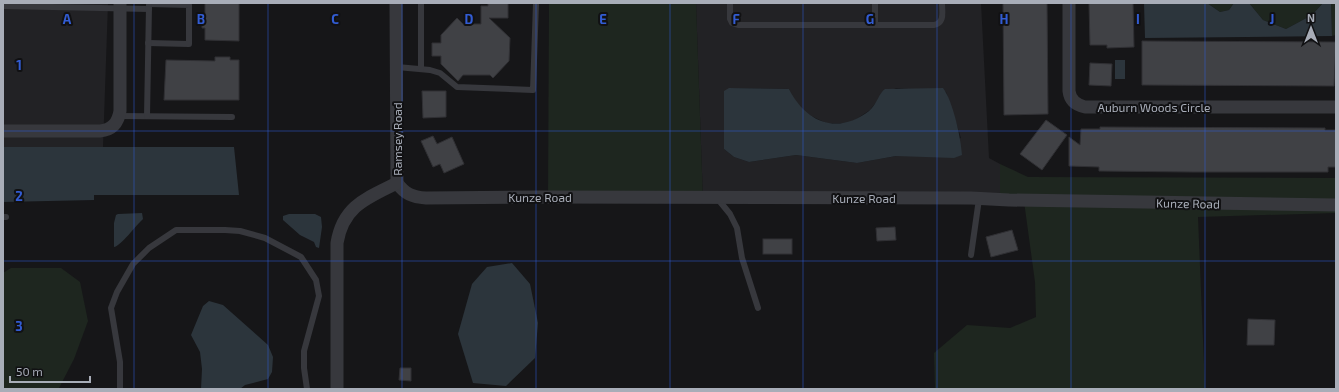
<svg xmlns="http://www.w3.org/2000/svg" width="1339" height="392" viewBox="0 0 1339 392" font-family="'Exo 2',sans-serif">
	<rect width="100%" height="100%" fill="#161618"/>
	<g fill="#222225" fill-rule="evenodd">
		<polygon points="3,3 108,3 103,147 3,147"/>
		<path d="M696,3H981L989,158L1000,164V194L703,201ZM730,88L789,89L795,102L805,113L826,123H847L855,120L870,110L881,96L896,88L946,92L961,138L912,156H896L857,163L796,155L749,162L734,157L724,149V124L728,90Z"/>
	</g>
	<g fill="#1e261f">
		<polygon points="549,3 696,3 703,201 548,203"/>
		<polygon points="1207,3 1234,3 1229,10 1220,12"/>
		<polygon points="1249,3 1323,3 1312,15 1286,29 1263,20"/>
		<polygon points="1331,3 1336,3 1336,35 1332,36"/>
		<polygon points="1000,164 1028,177 1336,178 1336,213 1198,217 1205,389 935,389 934,353 967,325 1010,328 1036,317 1035,282 1023,194 1000,194"/>
		<polygon points="11,268 61,268 80,282 88,321 74,359 59,388 57,389 3,389 3,273"/>
	</g>
	<g fill="#2c353c">
		<polygon points="1144,3 1207,3 1220,12 1229,10 1234,3 1249,3 1263,20 1286,29 1312,15 1323,3 1331,3 1332,36 1145,38"/>
		<rect x="1115" y="60" width="10" height="19"/>
		<path d="M729,88L789,89C806,123 838,135 869,111C877,104 879,93 885,89L943,88C953,101 961,138 962,155L954,158L896,156L857,163L796,155L749,162L734,157L724,149V91Z"/>
		<polygon points="3,147 234,147 239,195 94,195 94,200 3,202"/>
		<path d="M142,213L143,219C137,224 120,247 114,247V223L116,215L118,214Z"/>
		<polygon points="289,214 315,214 321,217 322,227 319,248 316,247 314,242 300,235 283,220 283,216"/>
		<polygon points="512,263 530,284 538,323 535,358 506,386 473,383 458,334 472,284 487,267"/>
		<polygon points="209,301 223,305 268,345 273,357 272,372 268,379 245,385 240,389 201,389 202,369 200,352 191,335 203,306"/>
	</g>
	<g fill="#404145" stroke="#303034">
		<polygon points="205,3 239,3 239,41 205,40 205,28 202,28 202,15 205,15"/>
		<polygon points="488,3 508,3 508,18 489,18 510,38 509,61 493,78 490,75 463,75 458,81 441,64 441,56 432,56 432,43 441,43 441,35 457,18 463,24 481,24 481,6 488,6"/>
		<polygon points="1003,3 1047,3 1048,114 1004,115"/>
		<polygon points="1089,3 1133,3 1134,47 1107,48 1107,45 1090,45"/>
		<polygon points="1142,41 1336,42 1334,86 1142,85"/>
		<polygon points="215,57 230,57 230,60 239,60 239,100 164,100 166,60 215,61"/>
		<polygon points="1090,63 1112,64 1111,86 1089,85"/>
		<polygon points="422,91 446,91 446,117 423,118"/>
		<polygon points="1046,120 1067,135 1042,170 1020,154"/>
		<polygon points="1100,127 1325,128 1325,130 1336,130 1336,167 1328,167 1328,172 1192,172 1099,171 1099,167 1069,166 1069,137 1080,145 1081,129 1100,129"/>
		<polygon points="433,136 437,144 452,137 464,164 444,173 440,164 433,167 421,141"/>
		<polygon points="895,227 896,240 877,241 876,228"/>
		<polygon points="1012,230 1018,250 991,257 986,237"/>
		<rect x="763" y="239" width="29" height="15"/>
		<polygon points="1248,319 1275,320 1274,345 1247,345"/>
		<polygon points="400,368 411,368 411,381 399,380"/>
	</g>
	<g fill="none" stroke-linecap="round" stroke-linejoin="round">
		<g stroke="#37383d" stroke-width="6">
			<path d="M730,3V19L732,23L738,25H934C945,23 942,12 942,3"/>
			<polyline points="3,6 149,9"/>
			<polyline points="875,25 875,3"/>
			<polyline points="148,43 189,44 189,5 149,4"/>
			<polyline points="397,67 430,70 440,73 457,87 533,90 536,3"/>
			<polyline points="421,69 421,3"/>
			<polyline points="119,116 232,117"/>
			<polyline points="147,116 149,6"/>
			<polyline points="717,198 730,214 737,228 742,258 758,308"/>
			<polyline points="3,217 6,217"/>
			<polyline points="971,255 979,199"/>
			<polyline points="120,389 120,362 111,308 117,292 133,264 149,248 176,230 225,230 240,231 265,238 301,257 316,280 319,296 304,351 304,368 307,389"/>
		</g>
		<g stroke="#37383d" stroke-width="13">
			<polyline points="396,3 397,183"/>
			<path d="M1069,3V91C1070,100 1076,105 1085,107H1336"/>
			<path d="M3,131H100C112,130 118,123 120,111V3"/>
			<path d="M397,183C405,194 412,197 426,198L536,197L971,198L1009,200L1336,205"/>
			<path d="M337,389V243C343,206 367,198 397,183"/>
		</g>
	</g>
	<path fill="none" stroke="#325cd3" stroke-width="1" stroke-opacity="0.55" d="M134,3V389M268,3V389M402,3V389M536,3V389M670,3V389M803,3V389M937,3V389M1071,3V389M1205,3V389M3,131H1336M3,261H1336"/>
	<g text-anchor="middle" dominant-baseline="central" stroke-width="4" stroke-linejoin="round" paint-order="stroke">
		<g font-size="12" fill="#a8adb8" stroke="#111113">
			<text x="1154" y="107">Auburn Woods Circle</text>
			<text transform="translate(397 139) rotate(-90)">Ramsey Road</text>
			<text x="540" y="197">Kunze Road</text>
			<text x="864" y="198">Kunze Road</text>
			<text transform="translate(1188 203) rotate(1)">Kunze Road</text>
		</g>
	</g>
	<g font-size="13" text-anchor="middle" font-weight="bold" fill="#325cd3" stroke="#111113" stroke-width="4" stroke-linejoin="round" paint-order="stroke">
		<text x="67" y="24">A</text>
		<text x="201" y="24">B</text>
		<text x="335" y="24">C</text>
		<text x="469" y="24">D</text>
		<text x="603" y="24">E</text>
		<text x="736" y="24">F</text>
		<text x="870" y="24">G</text>
		<text x="1004" y="24">H</text>
		<text x="1138" y="24">I</text>
		<text x="1272" y="24">J</text>
		<text x="19" y="70">1</text>
		<text x="19" y="201">2</text>
		<text x="19" y="331">3</text>
	</g>
	<rect width="1339" height="392" fill="none" stroke="#a8adb8" stroke-width="8"/>
	<g transform="translate(1311 28)" stroke="#111113" stroke-width="3" paint-order="stroke">
	<path d="M0-3L7 15L0 10L-7 15Z" fill="#a8adb8"/>
	<text y="-6" font-size="11" font-weight="bold" text-anchor="middle" fill="#a8adb8">N</text>
	</g>
	<path d="M10 376v6h80v-6" fill="none" stroke="#a8adb8" stroke-width="2"/>
	<text x="16" y="376" font-size="12" fill="#a8adb8" stroke="#111113" stroke-width="3" paint-order="stroke">50 m</text>
</svg>
